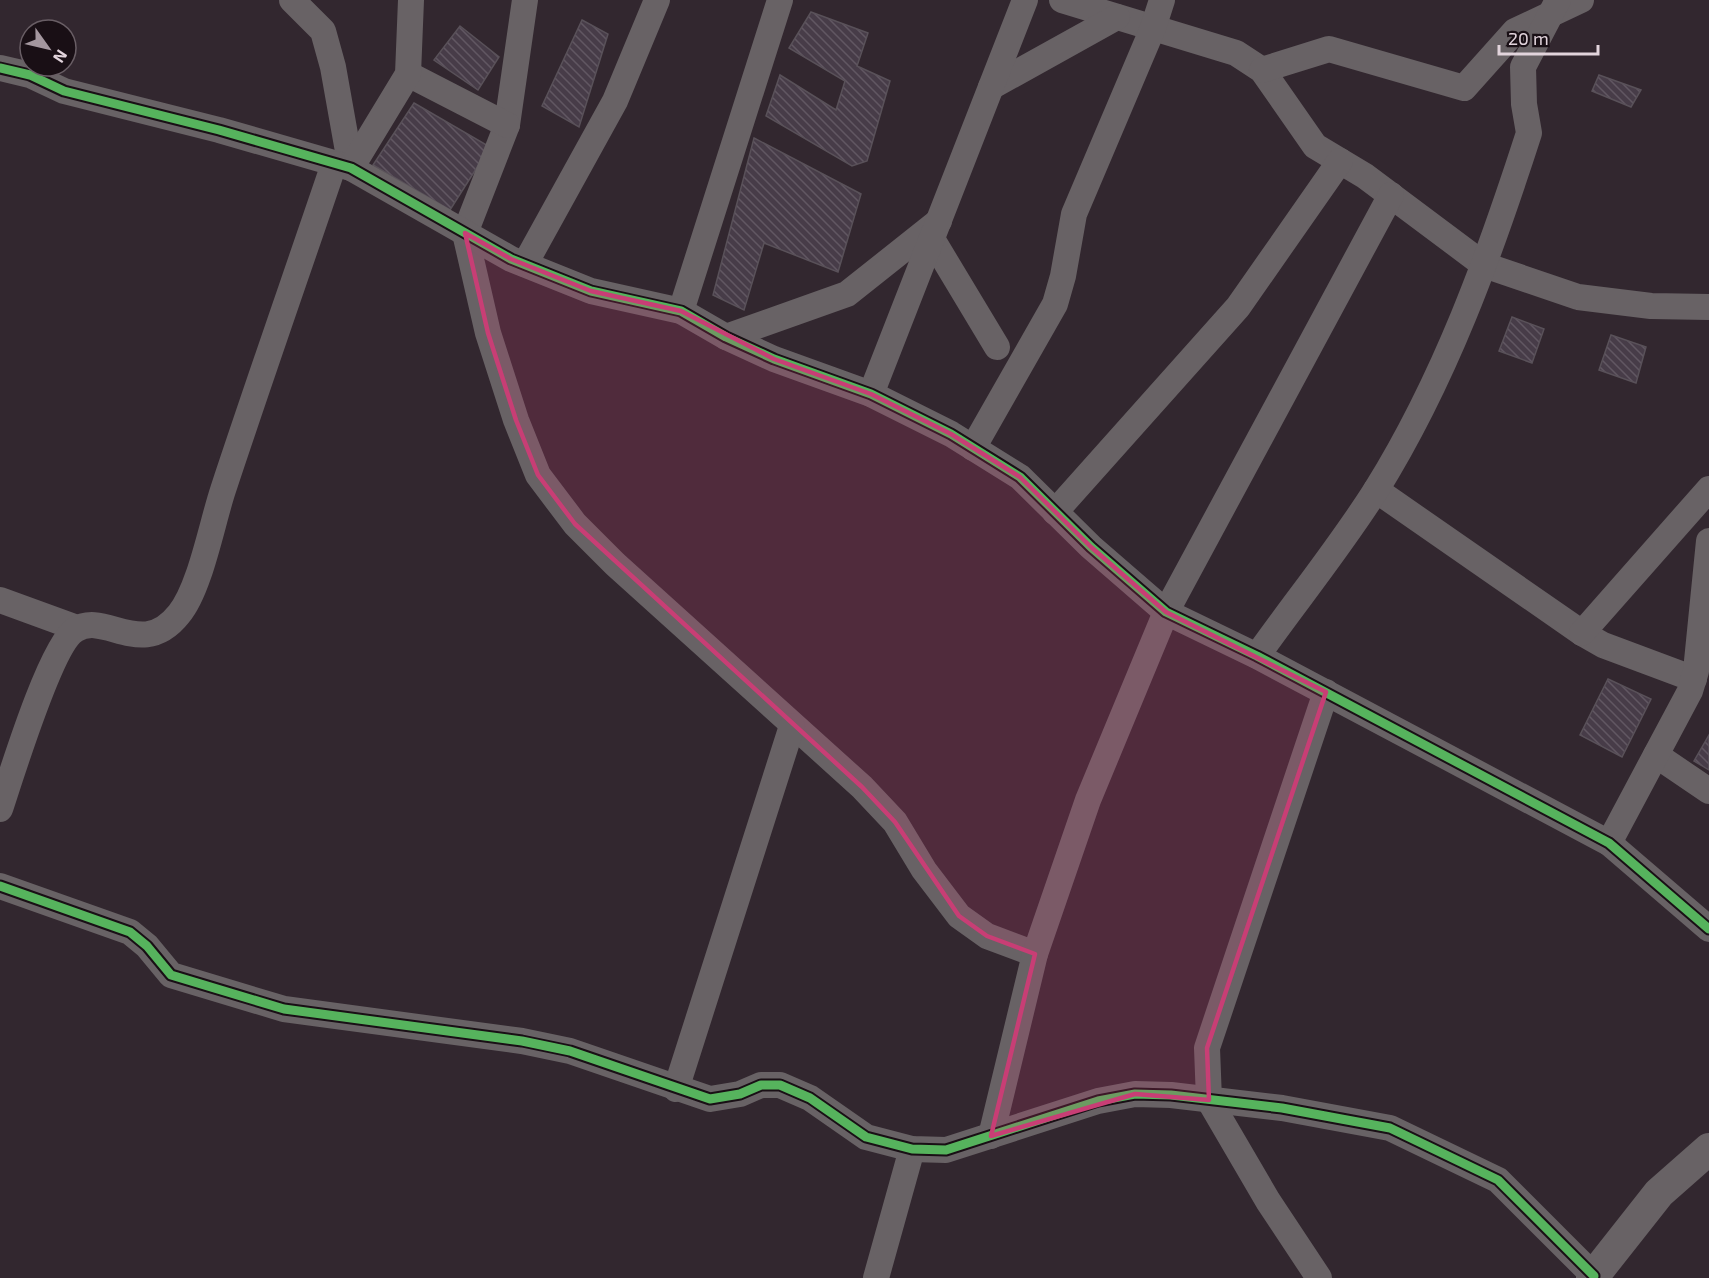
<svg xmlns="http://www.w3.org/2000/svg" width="1709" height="1278" viewBox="0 0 1709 1278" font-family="'Exo 2',sans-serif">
	<defs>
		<pattern id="building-back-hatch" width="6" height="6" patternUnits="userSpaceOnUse" patternTransform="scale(1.5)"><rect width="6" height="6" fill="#473c48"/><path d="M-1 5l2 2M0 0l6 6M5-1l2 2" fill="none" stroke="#615762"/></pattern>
	</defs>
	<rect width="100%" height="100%" fill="#32272f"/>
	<g fill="url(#building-back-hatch)" stroke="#595159" stroke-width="1.5">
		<polygon points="811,12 868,33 857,66 890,81 867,161 852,166 766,116 780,75 836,110 845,81 789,48"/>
		<polygon points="582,20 608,34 579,127 542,106"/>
		<polygon points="460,26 499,57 478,90 434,60"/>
		<polygon points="1599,75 1641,90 1631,107 1592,91"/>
		<polygon points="414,103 490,147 450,210 373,165"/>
		<polygon points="754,138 861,194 838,272 764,243 744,310 713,295"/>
		<polygon points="1512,317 1544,329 1532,363 1499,351"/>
		<polygon points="1611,335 1646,347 1636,383 1599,370"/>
		<polygon points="1608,679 1651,699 1622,757 1580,735"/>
		<polygon points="1709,735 1709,770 1694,761"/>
	</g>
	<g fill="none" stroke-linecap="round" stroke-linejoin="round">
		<g stroke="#686265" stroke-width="26">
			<polyline points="292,0 323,31 333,67 351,168"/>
			<polyline points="525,0 507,125 465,233 488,333 516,420 538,475 575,524 615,564 862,787 895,822 924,870 959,916 987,936 1035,954"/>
			<polyline points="1062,0 1236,53 1262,70 1315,146 1365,176 1484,265 1578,297 1651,306 1709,307"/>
			<polyline points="0,68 30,75 64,91 219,130 351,168 511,259 591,291 681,311 726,337 774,359 871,394 951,434 1020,477 1091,547 1166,612 1257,656 1609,843 1709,929"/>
			<polyline points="1262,70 1329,49 1464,88 1515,31 1581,0"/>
			<polyline points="408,74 507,125"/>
			<polyline points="991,87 1117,17"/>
			<polyline points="351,168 408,74 411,0"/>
			<polyline points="932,239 997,347"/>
			<polyline points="525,264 615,101 657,0"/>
			<polyline points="681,311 780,0"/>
			<polyline points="726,337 847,294 939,221"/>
			<polyline points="871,394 1025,0"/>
			<polyline points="973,448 1055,304 1063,276 1074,214 1153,28 1162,0"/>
			<polyline points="1376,490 1582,633 1603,645 1694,679"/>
			<polyline points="1055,512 1238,307 1340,161"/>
			<polyline points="0,600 77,628"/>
			<polyline points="1582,633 1709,489"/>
			<path d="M1257,656C1296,601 1340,547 1376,490C1445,379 1489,257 1529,133L1524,104L1523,67L1558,0"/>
			<polyline points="1656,755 1709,791"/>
			<path d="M0,809C11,776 51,645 75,630C105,610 142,661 179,614C200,589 212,523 223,490C259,381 297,273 334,164"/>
			<polyline points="1609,843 1690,691 1696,671 1709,541"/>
			<polyline points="0,886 130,932 147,946 171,975 284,1009 522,1041 570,1051 710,1099 740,1094 761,1085 780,1085 810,1098 866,1137 912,1149 946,1150 1098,1101 1135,1094 1171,1095 1282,1108 1390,1128 1498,1180 1594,1276"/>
			<polyline points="676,1089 792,726"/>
			<polyline points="991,1136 1035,954 1088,800 1166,612 1391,195"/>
			<polyline points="876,1278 912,1149"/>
			<polyline points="1319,1278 1268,1201 1209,1100 1207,1048 1326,692"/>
		</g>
		<polyline stroke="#686265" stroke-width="32" points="1592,1278 1659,1193 1709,1149"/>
		<g stroke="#190f15" stroke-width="13">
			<g id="cycleway">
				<polyline points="0,68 30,75 64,91 219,130 351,168 511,259 591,291 681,311 726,337 774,359 871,394 951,434 1020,477 1091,547 1166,612 1257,656 1609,843 1709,929"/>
				<polyline points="0,886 130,932 147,946 171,975 284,1009 522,1041 570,1051 710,1099 740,1094 761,1085 780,1085 810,1098 866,1137 912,1149 946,1150 1098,1101 1135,1094 1171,1095 1282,1108 1390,1128 1498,1180 1594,1276"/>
			</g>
		</g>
		<use href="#cycleway" stroke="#56b35d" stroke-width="9"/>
	</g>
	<path fill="#c83e75" fill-opacity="0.2" stroke="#c83e75" stroke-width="4.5" stroke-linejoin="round" d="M465,233L511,259L591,291L681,311L774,359L871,394L951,434L1020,477L1091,547L1166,612L1326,692L1207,1048L1209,1100L1135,1094L991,1136L1035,954L987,936L959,916L895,822L862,787L575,524L538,475L516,420L488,333Z"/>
	<g transform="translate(48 48) rotate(124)"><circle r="28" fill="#190f15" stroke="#695e65" stroke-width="1.5"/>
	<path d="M0-4.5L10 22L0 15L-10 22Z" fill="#a4979f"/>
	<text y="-9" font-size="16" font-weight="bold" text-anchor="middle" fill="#e2d4dc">N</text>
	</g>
	<path d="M1499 45v9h99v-9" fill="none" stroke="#e2d4dc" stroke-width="3"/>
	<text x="1508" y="45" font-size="18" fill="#e2d4dc" stroke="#190f15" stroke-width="4.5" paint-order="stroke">20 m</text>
</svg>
